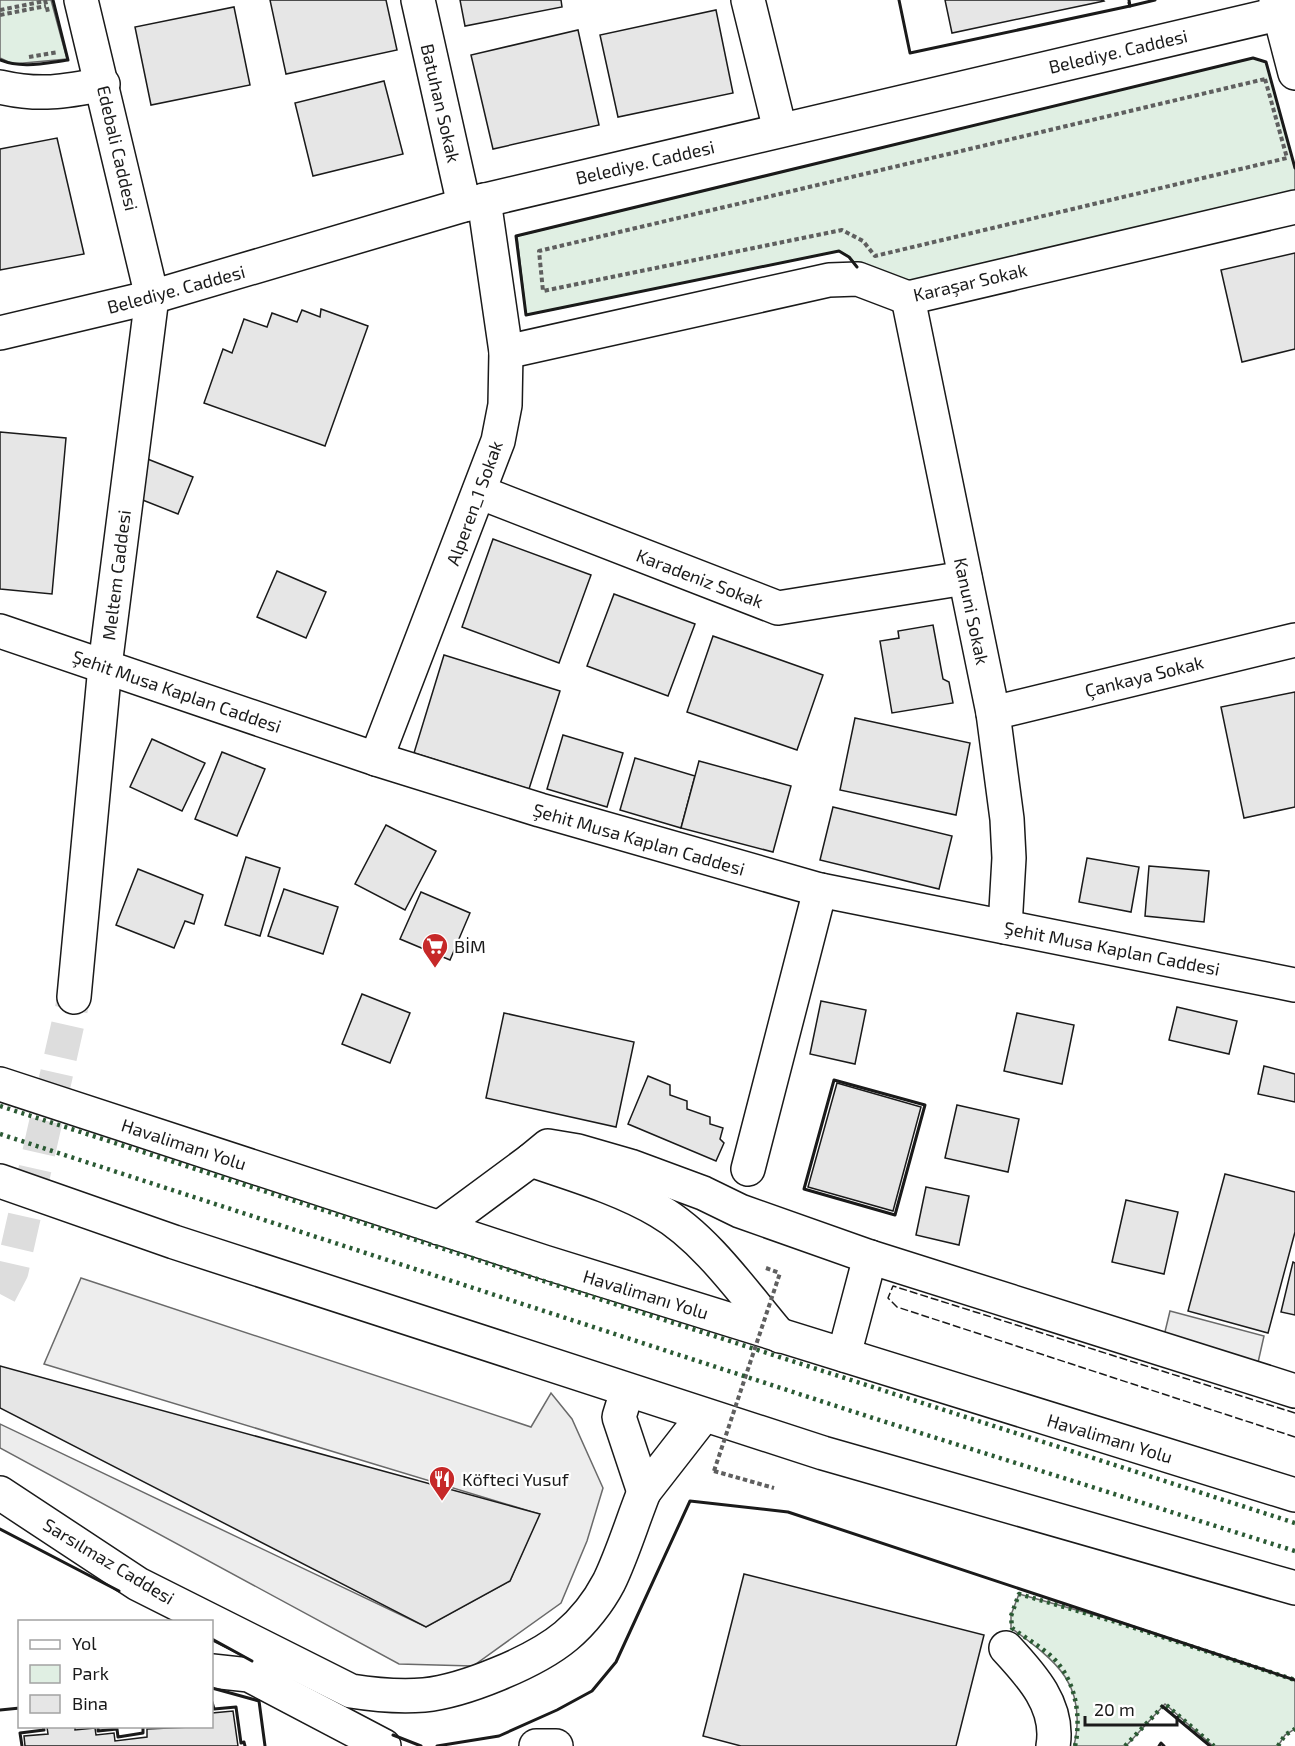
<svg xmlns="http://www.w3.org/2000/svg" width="1295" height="1746" viewBox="0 0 1295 1746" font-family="'Exo 2',sans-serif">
	<rect width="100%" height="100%" fill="#fff"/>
	<g fill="#e0efe3" stroke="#6a6a6a" stroke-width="1.5">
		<polygon points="0,0 51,0 67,59 13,64 0,58"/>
		<polygon points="1253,58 1266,62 1295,169 1295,220 880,295 850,257 839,251 526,315 517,236"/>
		<path d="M1019,1594L1116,1621L1295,1680V1729L1285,1735L1278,1746H1213L1165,1704L1126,1746H1074C1088,1684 1056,1661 1011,1628V1615Z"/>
	</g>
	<g fill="#ededed" stroke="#6a6a6a" stroke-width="1.5">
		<polygon points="81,1278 531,1427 551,1393 572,1419 603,1488 587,1541 561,1603 473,1666 399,1664 0,1448 0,1424 426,1627 510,1581 539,1514 44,1364"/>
		<polygon points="1170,1311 1264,1336 1257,1367 1163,1340"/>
	</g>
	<g fill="#e6e6e6" stroke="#1a1a1a" stroke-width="1.5">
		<polygon points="270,0 386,0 397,50 286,74"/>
		<polygon points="460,0 561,0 562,7 465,26"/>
		<polygon points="945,0 1103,0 1104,1 952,33"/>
		<polygon points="234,7 250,85 151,105 135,27"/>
		<polygon points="716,10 733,93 618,117 600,35"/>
		<polygon points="578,30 599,125 493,149 471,55"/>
		<polygon points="384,81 403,154 313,176 295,103"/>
		<polygon points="57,138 84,254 0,270 0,149"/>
		<polygon points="1295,253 1295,349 1242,362 1221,270"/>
		<polygon points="321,309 368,326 325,446 204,403 223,349 232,353 244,319 267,327 272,313 297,322 302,310 320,317"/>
		<polygon points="0,432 66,438 52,594 0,589"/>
		<polygon points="145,458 193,477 178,514 130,495"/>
		<polygon points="493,539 591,575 559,663 462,627"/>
		<polygon points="277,571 326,592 306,638 257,617"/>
		<polygon points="614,594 695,624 668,696 587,666"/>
		<polygon points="933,625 943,679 949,682 953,703 892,713 880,641 899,638 898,631"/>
		<polygon points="713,636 823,675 797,750 687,712"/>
		<polygon points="444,655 560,691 529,789 414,753"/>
		<polygon points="1295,692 1295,807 1244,818 1221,707"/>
		<polygon points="855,718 970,743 956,815 840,790"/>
		<polygon points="563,735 623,753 607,807 547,789"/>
		<polygon points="152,739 205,763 182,811 130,787"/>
		<polygon points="222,752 265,769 237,836 195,819"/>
		<polygon points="635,758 695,776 681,828 620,810"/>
		<polygon points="699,761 791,786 773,852 681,828"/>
		<polygon points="833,807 952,836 939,889 820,860"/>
		<polygon points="386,825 436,851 405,910 355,884"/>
		<polygon points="246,857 280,868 260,936 225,925"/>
		<polygon points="1087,858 1139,867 1131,912 1079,902"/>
		<polygon points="1149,866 1209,871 1204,922 1145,916"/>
		<polygon points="138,869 203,895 194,924 185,921 174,948 116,925"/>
		<polygon points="284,889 338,907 323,954 268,936"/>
		<polygon points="421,892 470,913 450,960 400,939"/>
		<polygon points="362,994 410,1013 390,1063 342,1044"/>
		<polygon points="821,1001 866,1010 855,1064 810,1054"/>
		<polygon points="1177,1007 1237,1021 1229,1054 1169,1040"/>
		<polygon points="504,1013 634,1042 616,1127 486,1098"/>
		<polygon points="1017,1013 1074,1025 1062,1084 1004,1071"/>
		<polygon points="1264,1066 1295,1074 1295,1102 1258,1094"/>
		<polygon points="648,1076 670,1085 670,1095 687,1101 687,1109 710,1117 710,1124 723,1128 720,1139 724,1143 716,1161 628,1124"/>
		<polygon points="837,1083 921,1107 893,1211 808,1187"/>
		<polygon points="957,1105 1019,1119 1008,1172 945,1158"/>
		<polygon points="1225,1174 1295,1192 1295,1232 1268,1333 1188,1311"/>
		<polygon points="926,1187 969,1196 959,1245 916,1235"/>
		<polygon points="1126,1200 1178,1212 1164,1274 1112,1262"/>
		<polygon points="1293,1262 1295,1263 1295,1315 1281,1312"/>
		<polygon points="0,1366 540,1514 510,1581 426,1627 0,1408"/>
		<polygon points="744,1574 984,1635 956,1746 741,1746 703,1736"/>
		<polygon points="233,1711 238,1746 25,1746 24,1736 48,1734 47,1727 75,1726 75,1730 95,1728 96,1735 114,1733 115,1741 147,1737 147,1729 212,1726 212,1713"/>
	</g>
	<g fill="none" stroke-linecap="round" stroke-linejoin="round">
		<polyline stroke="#ddd" stroke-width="33" stroke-dasharray="33 16" stroke-linecap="butt" points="0,1294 12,1271 74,997"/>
		<g stroke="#1a1a1a" stroke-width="36">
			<g id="minor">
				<polyline points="418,0 464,205"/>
				<polyline points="748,0 780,130"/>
				<polyline points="1276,0 1295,73"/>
				<path d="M0,87C39,96 64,92 103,84"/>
				<polyline points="908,298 993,713 1007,819 1009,858 1005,927"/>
				<polyline points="0,333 152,297 464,205 1295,10"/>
				<polyline points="506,352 829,280 858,279 908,298 1295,207"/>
				<polyline points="479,492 778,608 965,578"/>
				<polyline points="0,631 376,759 540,810 820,890 1295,985"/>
				<polyline points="993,713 1295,640"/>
				<polyline points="376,759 498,441 505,405 506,352 484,200"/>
				<polyline points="74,997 105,666 152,297 81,0"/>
				<polyline points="531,1160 548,1146 578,1151 630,1166 703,1193 740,1211 870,1257 1295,1391"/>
				<polyline points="748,1169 820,890"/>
				<path d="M439,1228L531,1160C574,1175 620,1188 659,1211C706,1238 745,1295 780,1336"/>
				<polyline points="844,1355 870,1257"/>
				<polyline points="627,1391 619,1417 644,1492 704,1415"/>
				<path d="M0,1493L138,1584L351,1691C376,1695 399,1697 424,1695C464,1691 535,1662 566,1636C583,1622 599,1601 609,1582C623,1553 632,1522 644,1492"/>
				<path d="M1006,1648C1031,1675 1060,1706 1053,1746"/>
				<polyline points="212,1671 249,1675 384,1746"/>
				<polyline points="536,1746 556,1746"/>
			</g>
		</g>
		<g stroke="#1a1a1a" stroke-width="36">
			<g id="highway">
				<polyline points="0,1084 544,1262 1295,1495"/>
				<polyline points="0,1181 174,1242 823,1453 1295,1588"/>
			</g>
		</g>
		<g stroke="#5f5f5f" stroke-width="4" stroke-dasharray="4.5 3" stroke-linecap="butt">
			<polyline points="45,0 48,12"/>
			<polyline points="0,10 45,1"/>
			<polyline points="0,15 46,6"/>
			<polyline points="29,57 58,52"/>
			<polygon points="1265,79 1287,158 875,256 863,241 842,230 543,291 539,251"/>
			<polyline points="766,1268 780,1273"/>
			<polyline points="714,1471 774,1488"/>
		</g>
		<use href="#minor" stroke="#fff" stroke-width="33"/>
		<use href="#highway" stroke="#fff" stroke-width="33"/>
		<polyline stroke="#5f5f5f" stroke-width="4" stroke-dasharray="4.5 3" stroke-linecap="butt" points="714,1471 780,1273"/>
		<g stroke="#2b5a34" stroke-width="4.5" stroke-dasharray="3 4.5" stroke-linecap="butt">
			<polyline points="0,1106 1295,1523"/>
			<polyline points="0,1134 873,1418 1295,1551"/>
			<path d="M1075,1746C1082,1715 1075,1677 1050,1655C1038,1645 1024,1637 1012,1628L1011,1616L1019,1594L1116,1622L1295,1680"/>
			<polyline points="1125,1746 1165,1704 1214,1746"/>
			<polyline points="1278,1746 1285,1735 1295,1729"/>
		</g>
		<polyline stroke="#1a1a1a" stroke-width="1.5" stroke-dasharray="8 3" stroke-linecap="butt" points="1295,1413 893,1286 888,1298 897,1307 1295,1437"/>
		<g stroke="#1a1a1a" stroke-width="3">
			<polyline points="899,0 910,53 1130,6 1129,0"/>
			<polyline points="1129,3 1130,6 1155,0"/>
			<path d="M0,60C22,69 45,63 68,60L53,0"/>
			<polyline points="857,267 849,257 839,251 526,315 516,236 1253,58 1266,62 1295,168"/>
			<polygon points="834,1080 925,1105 895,1215 804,1189"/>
			<polyline points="0,1529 119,1591"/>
			<polyline points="212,1639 252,1661"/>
			<polyline points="212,1688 259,1701 265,1746"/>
			<polyline points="212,1702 214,1709 236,1707 241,1743 244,1742 245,1746"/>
			<polyline points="1162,1706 1210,1746"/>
			<polyline points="0,1710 20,1708"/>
			<polyline points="98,1726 98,1731 117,1729 118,1737 143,1733 143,1726"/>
			<polyline points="393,1735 421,1746"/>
			<polyline points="22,1746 20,1733 44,1730 43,1726"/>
			<polyline points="437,1746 499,1736 557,1710 592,1691 616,1662 690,1501 788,1512 1295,1680"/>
			<polyline points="1159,1746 1161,1743 1164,1746"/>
		</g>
	</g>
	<defs>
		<g id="supermarket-pin" transform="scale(1.35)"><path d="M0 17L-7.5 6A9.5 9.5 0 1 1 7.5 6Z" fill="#c62828" stroke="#fff"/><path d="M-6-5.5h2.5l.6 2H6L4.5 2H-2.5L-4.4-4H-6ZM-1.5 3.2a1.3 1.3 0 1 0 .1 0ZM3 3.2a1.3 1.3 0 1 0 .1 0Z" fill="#fff"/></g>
		<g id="restaurant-pin" transform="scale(1.35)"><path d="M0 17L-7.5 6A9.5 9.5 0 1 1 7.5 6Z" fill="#c62828" stroke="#fff"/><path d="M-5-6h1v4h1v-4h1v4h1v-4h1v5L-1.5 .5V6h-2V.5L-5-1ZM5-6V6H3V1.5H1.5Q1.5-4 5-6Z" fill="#fff"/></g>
	</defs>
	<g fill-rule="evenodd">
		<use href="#supermarket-pin" x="435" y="946"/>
		<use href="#restaurant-pin" x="442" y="1479"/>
	</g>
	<g text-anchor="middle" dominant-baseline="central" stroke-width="4.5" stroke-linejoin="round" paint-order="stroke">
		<g font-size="18" fill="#1a1a1a" stroke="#fff">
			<text transform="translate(1118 51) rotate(-13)">Belediye. Caddesi</text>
			<text transform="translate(441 103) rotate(77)">Batuhan Sokak</text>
			<text transform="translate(118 148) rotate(77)">Edebali Caddesi</text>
			<text transform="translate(645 162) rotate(-13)">Belediye. Caddesi</text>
			<text transform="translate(970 282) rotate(-13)">Karaşar Sokak</text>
			<text transform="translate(176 289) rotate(-15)">Belediye. Caddesi</text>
			<text transform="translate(474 503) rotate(-70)">Alperen_1 Sokak</text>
			<text transform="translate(116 575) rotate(-83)">Meltem Caddesi</text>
			<text transform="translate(700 578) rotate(21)">Karadeniz Sokak</text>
			<text transform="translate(972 611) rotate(78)">Kanuni Sokak</text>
			<text transform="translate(1144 676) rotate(-14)">Çankaya Sokak</text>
			<text transform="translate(177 691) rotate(19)">Şehit Musa Kaplan Caddesi</text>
			<text transform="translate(639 839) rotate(16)">Şehit Musa Kaplan Caddesi</text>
			<text transform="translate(1112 948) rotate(11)">Şehit Musa Kaplan Caddesi</text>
			<text transform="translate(184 1144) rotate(18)">Havalimanı Yolu</text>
			<text transform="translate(646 1294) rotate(17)">Havalimanı Yolu</text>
			<text transform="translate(1110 1438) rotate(17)">Havalimanı Yolu</text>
			<text transform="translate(109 1561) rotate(31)">Sarsılmaz Caddesi</text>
		</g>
		<g font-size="18" fill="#1a1a1a" stroke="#fff" text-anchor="start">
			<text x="454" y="946">BİM</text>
			<text x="462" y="1479">Köfteci Yusuf</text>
		</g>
	</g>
	<rect x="18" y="1620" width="195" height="108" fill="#ffffff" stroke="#a3a3a3" stroke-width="1.5"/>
	<rect x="30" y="1640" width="30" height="9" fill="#ffffff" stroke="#a3a3a3" stroke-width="1.5"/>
	<text x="72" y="1650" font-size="18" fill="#1a1a1a">Yol</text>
	<rect x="30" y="1665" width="30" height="18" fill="#e0efe3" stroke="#a3a3a3" stroke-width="1.5"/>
	<text x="72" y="1680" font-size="18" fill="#1a1a1a">Park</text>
	<rect x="30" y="1695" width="30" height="18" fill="#e6e6e6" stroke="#a3a3a3" stroke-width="1.5"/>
	<text x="72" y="1710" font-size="18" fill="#1a1a1a">Bina</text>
	<path d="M1085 1716v9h92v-9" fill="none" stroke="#1a1a1a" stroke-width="3"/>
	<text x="1094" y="1716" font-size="18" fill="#1a1a1a" stroke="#ffffff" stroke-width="4.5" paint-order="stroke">20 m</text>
</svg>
